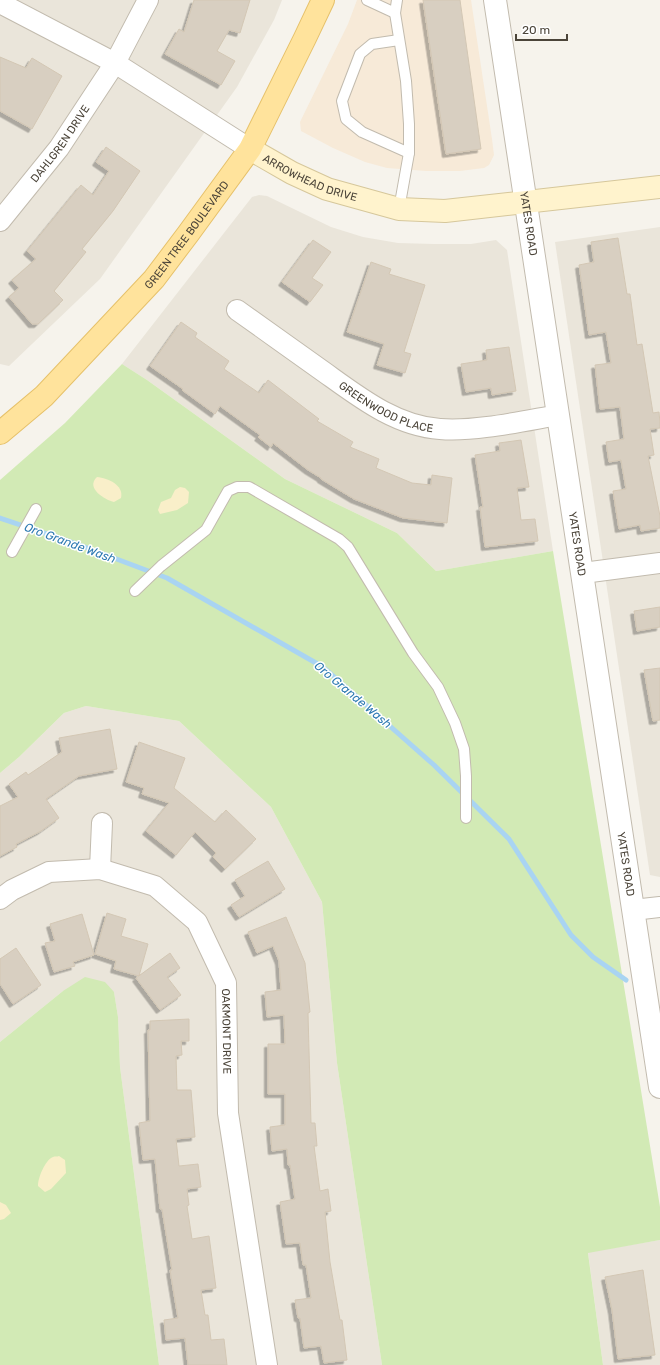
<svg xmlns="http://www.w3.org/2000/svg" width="660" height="1365" viewBox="0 0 660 1365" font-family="Rubik,sans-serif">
	<defs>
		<filter id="shadow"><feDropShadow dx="-3.5" dy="3.5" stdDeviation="0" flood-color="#0004"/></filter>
	</defs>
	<rect width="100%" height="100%" fill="#f6f3ec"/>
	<g fill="#eae5da">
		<polygon points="0,0 282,0 274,20 237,87 100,279 9,366 0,364"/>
		<polygon points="259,195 267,196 331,227 363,237 398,243 434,244 471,244 496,240 507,250 553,551 436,571 397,533 285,479 147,380 122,364 252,197"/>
		<polygon points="660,227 660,877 650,875 555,242"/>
		<polygon points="86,706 179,721 271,807 322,902 337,1063 382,1365 159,1365 120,1067 118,1017 114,992 63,991 0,1042 0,773 19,757 64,713"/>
		<polygon points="660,1240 660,1365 603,1365 588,1252"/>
	</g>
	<polygon fill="#f7ead8" points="357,0 471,0 492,139 494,155 489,165 484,168 460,171 426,171 387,168 365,162 333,148 301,131 300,122 348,24"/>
	<g fill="#d2eab5">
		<polygon points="122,364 147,380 285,479 397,533 436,571 553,551 660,1207 660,1240 588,1253 603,1365 382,1365 337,1063 322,902 271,807 179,721 86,706 64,713 19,757 0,773 0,480 65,423"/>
		<polygon points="85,977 105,982 114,992 118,1017 120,1067 159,1365 0,1365 0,1042 63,991"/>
	</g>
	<g fill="#f9efc9">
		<path d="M97,477C108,478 124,485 121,498L114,502C105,500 85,488 97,477Z"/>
		<polygon points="180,487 185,488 189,492 188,503 177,510 160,514 158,510 161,502 171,498 175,490"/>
		<path d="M59,1156L65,1160L66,1173L51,1189L45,1192L38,1186C38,1178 45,1160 53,1157C55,1156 57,1157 59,1156Z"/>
		<polygon points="0,1202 6,1205 11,1213 4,1219 0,1220"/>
	</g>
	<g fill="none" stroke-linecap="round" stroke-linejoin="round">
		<polyline stroke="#a9d4f2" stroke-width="5" points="0,518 74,543 167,578 323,667 434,765 509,839 571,935 593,957 626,980"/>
	</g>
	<g fill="#d8cfc1" stroke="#d3c7b4" filter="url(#shadow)">
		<polygon points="194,0 250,0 240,33 229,30 217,51 235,61 221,85 165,54 179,29 184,32"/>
		<polygon points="423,0 460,0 481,149 446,154"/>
		<polygon points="0,57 26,68 32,58 62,76 32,129 0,111"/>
		<polygon points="106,147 140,171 113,211 82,249 86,252 54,291 63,300 38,324 32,324 9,297 19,288 12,280 36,259 27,251 81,185 93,195 109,171 96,162"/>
		<polygon points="618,238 627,294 630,294 637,345 642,344 653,413 659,412 660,423 660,428 650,429 654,455 648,456 660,516 660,528 641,531 640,525 619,529 613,491 626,489 621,460 609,462 606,442 624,439 620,407 600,409 595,365 611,363 606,332 589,335 579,265 594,262 591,242"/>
		<polygon points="313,240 331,252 312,278 323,285 310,302 282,282"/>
		<polygon points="371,262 391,269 389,274 425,285 404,352 411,354 405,373 377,365 384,344 347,332"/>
		<polygon points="181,322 197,333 195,337 229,361 224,369 259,393 268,380 319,419 317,421 353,442 350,447 379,459 376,468 412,483 431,485 432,475 452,478 447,523 403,518 354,499 321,479 321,478 308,470 273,443 271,447 258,437 260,435 220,406 215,414 182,390 183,389 150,366"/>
		<polygon points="509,347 516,391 492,395 491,388 466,392 461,364 487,360 486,350"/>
		<polygon points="521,440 529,487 517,488 521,520 535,519 538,541 485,547 480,507 483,507 475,455 500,451 499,443"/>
		<polygon points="660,607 660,627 637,631 634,611"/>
		<polygon points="660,668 660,720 653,721 644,670"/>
		<polygon points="110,729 117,769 79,776 46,799 59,818 41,831 16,844 17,847 0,856 0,806 18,797 9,784 26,772 28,775 62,752 59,738"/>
		<polygon points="139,742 185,758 174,788 215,822 226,810 256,839 225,869 213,857 216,853 195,832 176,855 146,831 169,803 142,794 144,788 126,782"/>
		<polygon points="268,861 285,889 239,917 231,905 245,896 235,880"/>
		<polygon points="107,913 126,919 121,936 148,944 139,976 114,969 116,961 95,954"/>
		<polygon points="82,914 94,955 73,962 75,966 54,972 45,943 55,941 50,924"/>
		<polygon points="286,917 305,963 310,1012 308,1013 311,1123 315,1123 317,1146 314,1146 320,1191 328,1189 331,1211 325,1212 330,1262 340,1320 342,1320 347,1360 324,1363 321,1346 304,1348 300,1318 298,1318 295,1300 311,1298 306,1265 303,1265 300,1243 286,1244 280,1202 295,1199 290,1165 288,1165 287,1149 272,1151 270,1127 285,1125 285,1094 268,1094 268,1044 285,1044 284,1015 267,1017 265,992 281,990 279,961 273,946 257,953 248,932"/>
		<polygon points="16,948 41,985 13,1004 0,984 0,959"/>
		<polygon points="170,953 180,968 167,977 181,995 160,1010 136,978"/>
		<polygon points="189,1019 189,1041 181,1041 182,1055 176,1056 177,1090 191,1090 195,1137 176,1139 179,1166 198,1164 201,1187 187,1189 189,1205 187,1206 192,1239 209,1236 216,1288 201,1290 205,1315 208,1315 211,1340 224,1339 227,1365 188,1365 185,1338 166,1340 164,1320 178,1318 170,1270 172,1270 162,1209 160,1209 155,1159 143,1160 139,1123 150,1121 148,1030 150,1030 150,1021"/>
		<polygon points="643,1270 655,1355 618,1359 612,1310 605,1277"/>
	</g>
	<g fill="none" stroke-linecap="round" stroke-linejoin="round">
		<g stroke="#c2bbae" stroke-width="12">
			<g id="service">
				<polyline points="367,0 395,13"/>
				<polyline points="397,0 395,13 406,81 409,124 409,153 399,209"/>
				<polyline points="399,40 372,44 360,54 342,101 346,119 362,132 409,153"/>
				<polyline points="12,552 36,509"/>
				<polyline points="135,591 161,566 206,530 228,491 237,487 249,487 339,539 348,547 413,653 438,687 455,723 464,749 466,776 466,818"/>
			</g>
		</g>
		<g stroke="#c2bbae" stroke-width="22">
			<g id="minor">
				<polyline points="0,3 115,63 250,149"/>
				<path id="s1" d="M0,221L59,148L115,63L148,0"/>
				<path id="s2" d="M237,310C264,329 290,348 317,367C354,393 393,426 440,429C474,432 523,421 558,415"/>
				<polyline points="583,573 660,563"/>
				<polyline points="100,869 102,823"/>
				<path id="s3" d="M0,899L12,890L49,872L100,869L155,886L197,922L226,983L228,1113L267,1365"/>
				<polyline points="633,910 660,907"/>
			</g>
		</g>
		<g stroke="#c2bbae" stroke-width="24">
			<g id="tertiary">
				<path id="s4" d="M495,0L660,1087"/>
			</g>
		</g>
		<g stroke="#d6c79b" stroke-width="24">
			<g id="secondary">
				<path id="s5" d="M250,149L292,173L327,189L399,209L445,211L660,187"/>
			</g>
		</g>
		<g stroke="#e6c16a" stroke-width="24">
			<g id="primary">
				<path id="s6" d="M0,433L44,396L154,279L188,234L250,149L305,38L323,0"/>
			</g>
		</g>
		<use href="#service" stroke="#fff" stroke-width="10"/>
		<use href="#minor" stroke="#fff" stroke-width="20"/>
		<use href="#tertiary" stroke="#fff" stroke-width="22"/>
		<use href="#secondary" stroke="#fff3cd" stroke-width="22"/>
		<use href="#primary" stroke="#ffe39c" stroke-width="22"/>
	</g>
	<g text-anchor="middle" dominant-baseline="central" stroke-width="3" stroke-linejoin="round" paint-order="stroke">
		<g font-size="11" fill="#4b4439" stroke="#fff">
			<text stroke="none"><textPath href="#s1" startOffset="98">DAHLGREN DRIVE</textPath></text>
			<text stroke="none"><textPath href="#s5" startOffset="67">ARROWHEAD DRIVE</textPath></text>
			<text stroke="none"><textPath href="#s4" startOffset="226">YATES ROAD</textPath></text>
			<text stroke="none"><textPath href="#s6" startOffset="273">GREEN TREE BOULEVARD</textPath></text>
			<text stroke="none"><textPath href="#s2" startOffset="179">GREENWOOD PLACE</textPath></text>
			<text stroke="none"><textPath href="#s4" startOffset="550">YATES ROAD</textPath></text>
			<text stroke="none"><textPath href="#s4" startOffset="874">YATES ROAD</textPath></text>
			<text stroke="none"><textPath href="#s3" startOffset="336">OAKMONT DRIVE</textPath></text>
		</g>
		<g font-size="12" font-style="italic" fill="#2e7ab2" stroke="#fff">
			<text transform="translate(70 543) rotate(20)">Oro Grande Wash</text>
			<text transform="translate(353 695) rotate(40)">Oro Grande Wash</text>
		</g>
	</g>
	<path d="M516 34v6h51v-6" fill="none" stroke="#4b4439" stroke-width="2"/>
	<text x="522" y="34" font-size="12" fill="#4b4439" stroke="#ffffff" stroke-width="3" paint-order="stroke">20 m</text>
</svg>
